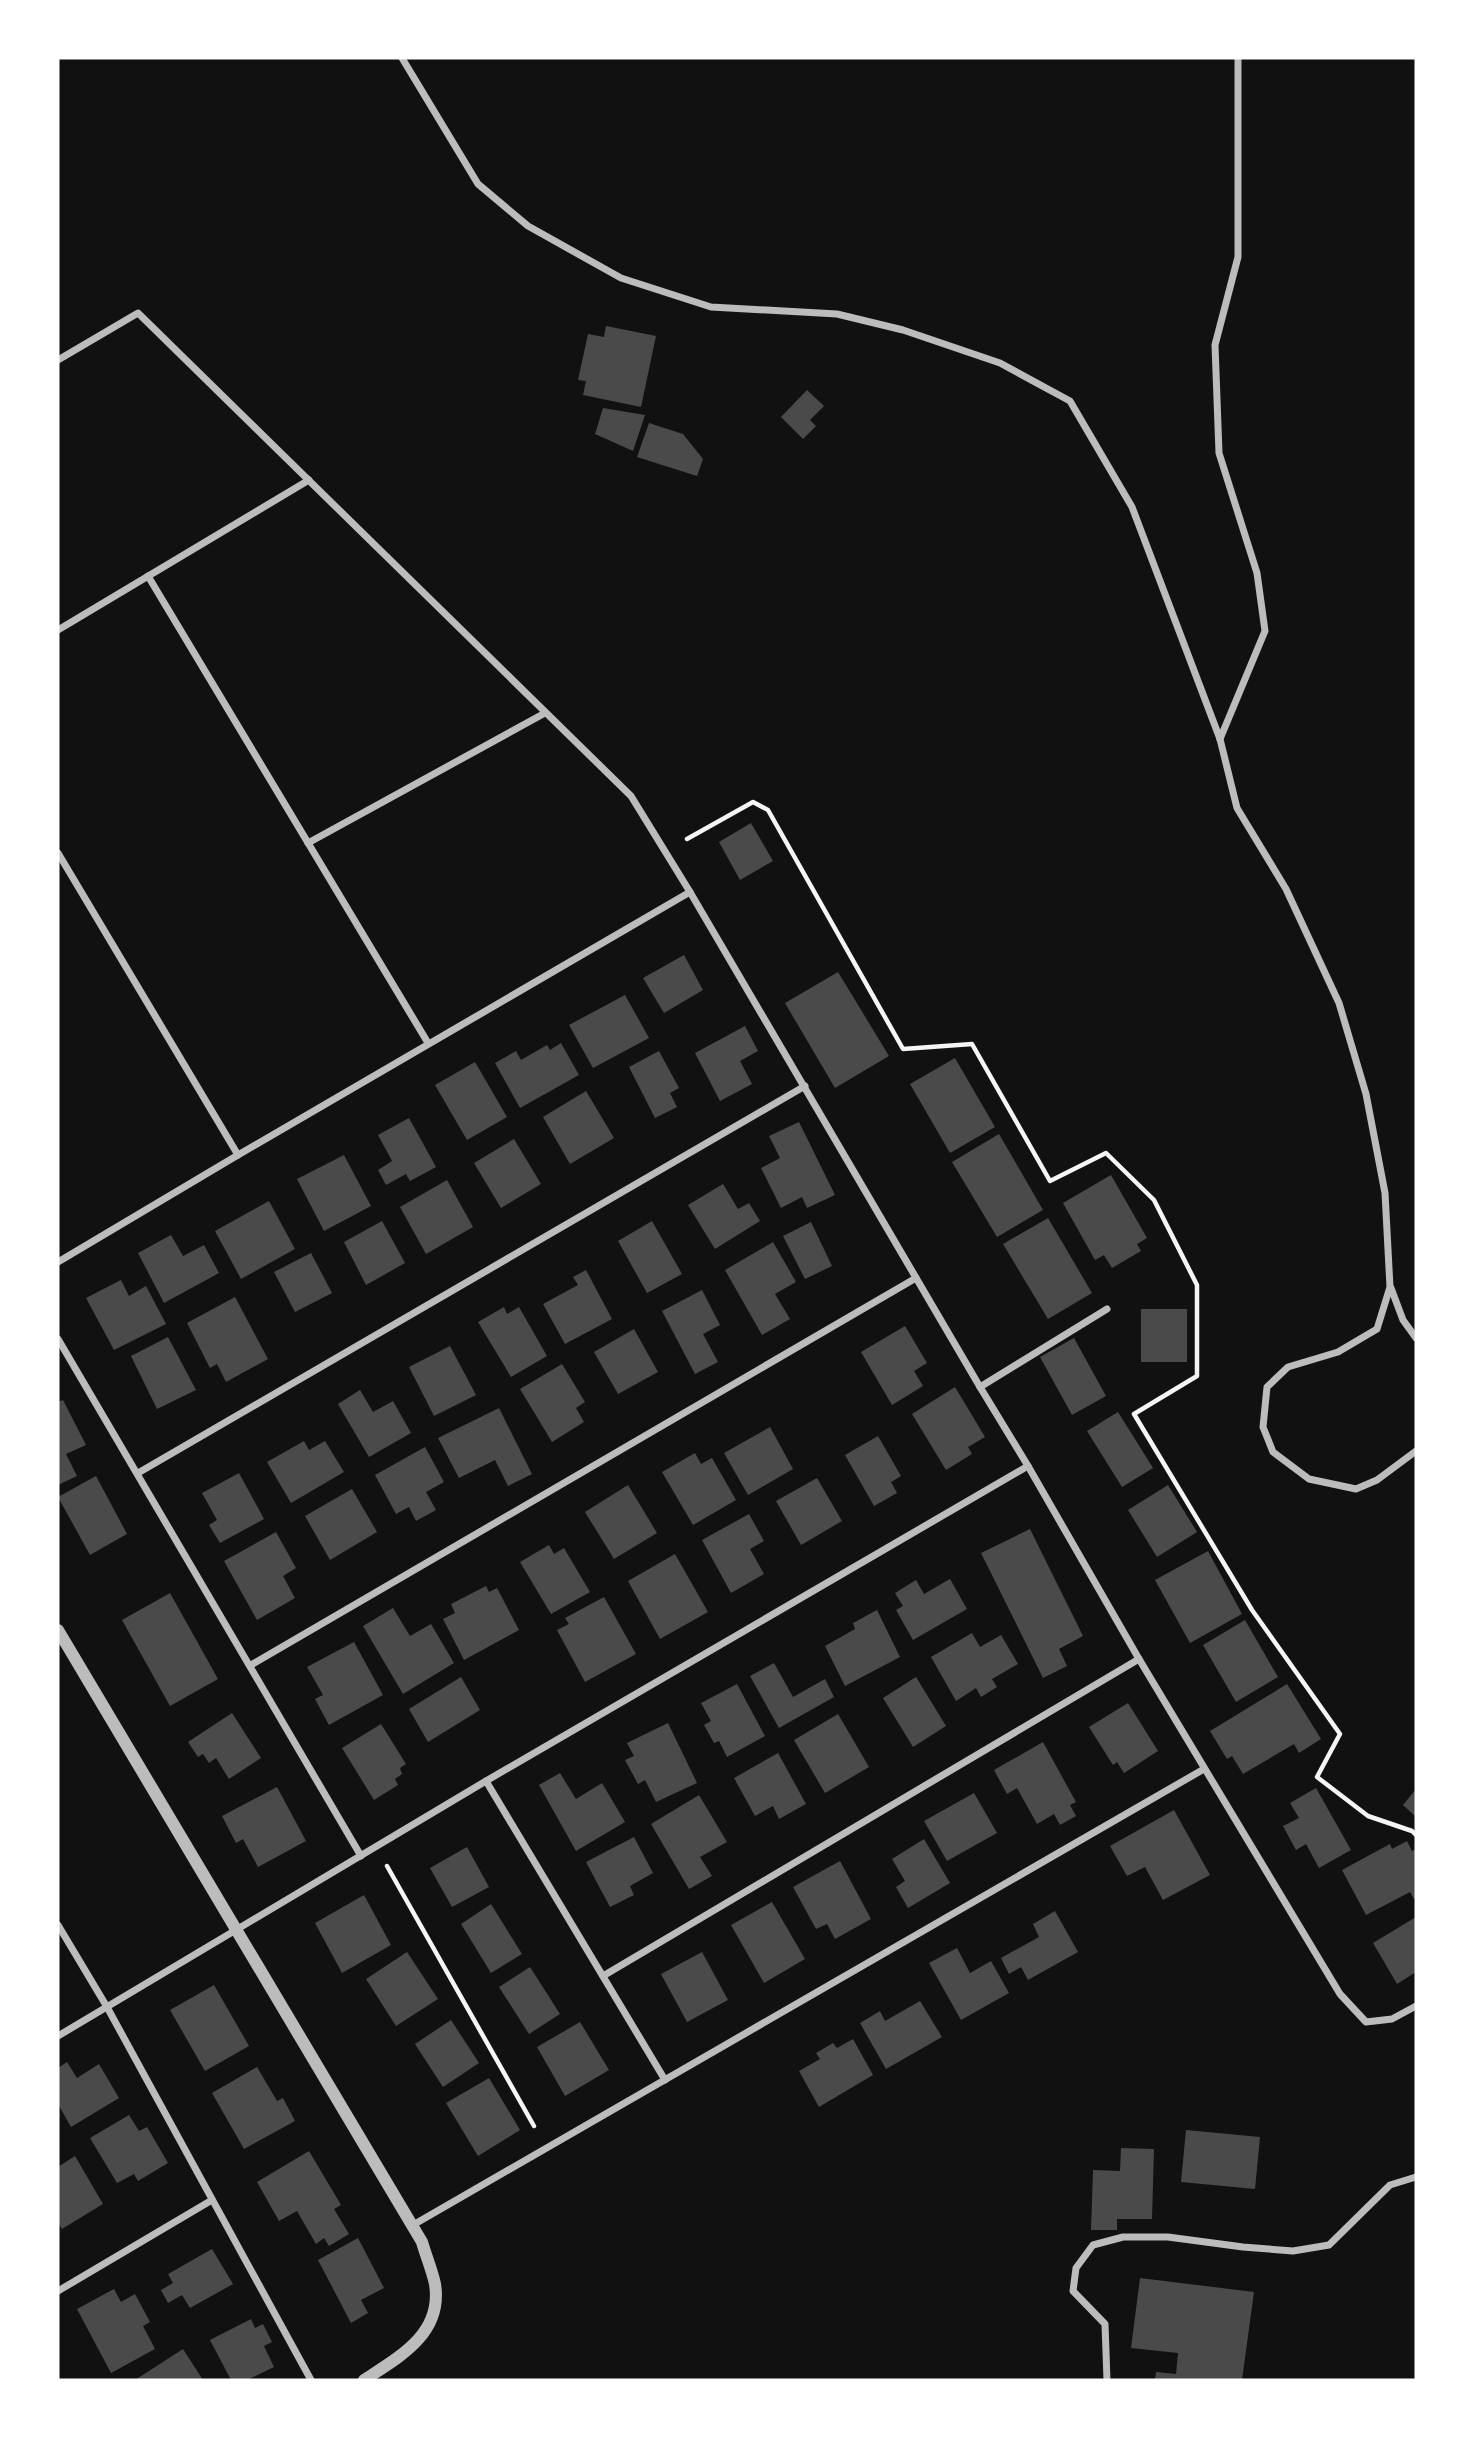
<svg xmlns="http://www.w3.org/2000/svg" width="1474" height="2438" viewBox="0 0 1474 2438" font-family="Raleway,sans-serif">
	<rect width="100%" height="100%" fill="#111"/>
	<g fill="#4a4a4a">
		<polygon points="606,326 656,336 641,407 583,395 586,381 578,380 588,334 604,337"/>
		<polygon points="807,390 824,406 810,420 816,426 803,439 781,417"/>
		<polygon points="603,408 645,415 633,451 595,434"/>
		<polygon points="649,423 683,434 703,459 697,476 637,457"/>
		<polygon points="751,823 773,861 740,880 719,842"/>
		<polygon points="684,955 703,990 664,1013 643,978"/>
		<polygon points="838,972 889,1056 835,1088 785,1003"/>
		<polygon points="625,995 649,1038 593,1068 569,1025"/>
		<polygon points="745,1026 758,1051 740,1061 752,1084 720,1101 695,1053"/>
		<polygon points="561,1043 579,1075 520,1108 495,1063 516,1051 521,1060 547,1045 550,1050"/>
		<polygon points="659,1051 679,1088 670,1093 677,1107 655,1118 629,1067"/>
		<polygon points="955,1058 995,1127 950,1153 910,1084"/>
		<polygon points="475,1062 507,1117 467,1140 435,1085"/>
		<polygon points="586,1091 614,1138 570,1164 543,1117"/>
		<polygon points="409,1118 436,1167 410,1181 406,1174 386,1185 378,1170 392,1161 378,1135"/>
		<polygon points="799,1122 835,1195 807,1208 802,1197 781,1208 761,1168 780,1158 769,1136"/>
		<polygon points="999,1134 1043,1210 997,1237 952,1162"/>
		<polygon points="514,1139 541,1184 501,1208 474,1163"/>
		<polygon points="344,1155 371,1206 324,1231 297,1179"/>
		<polygon points="1111,1175 1147,1238 1137,1244 1141,1251 1112,1268 1104,1255 1095,1260 1063,1203"/>
		<polygon points="447,1180 473,1227 426,1254 400,1207"/>
		<polygon points="723,1184 738,1209 749,1203 760,1221 715,1249 688,1205"/>
		<polygon points="269,1201 295,1249 241,1279 215,1231"/>
		<polygon points="1048,1218 1092,1293 1048,1319 1003,1244"/>
		<polygon points="382,1221 405,1263 366,1285 344,1242"/>
		<polygon points="652,1221 682,1274 647,1293 618,1241"/>
		<polygon points="811,1222 832,1266 805,1279 783,1236"/>
		<polygon points="171,1235 183,1256 204,1245 219,1273 164,1303 138,1253"/>
		<polygon points="773,1242 796,1282 775,1294 790,1319 762,1335 725,1270"/>
		<polygon points="311,1253 332,1293 295,1312 274,1272"/>
		<polygon points="586,1270 612,1319 565,1344 543,1304 578,1285 573,1277"/>
		<polygon points="121,1280 129,1296 146,1286 166,1324 114,1350 86,1298"/>
		<polygon points="702,1290 720,1325 703,1334 718,1362 695,1374 662,1311"/>
		<polygon points="235,1297 268,1359 226,1382 217,1364 210,1368 187,1323"/>
		<polygon points="504,1307 507,1314 519,1307 547,1356 511,1377 478,1322"/>
		<rect x="1141" y="1309" width="46" height="53"/>
		<polygon points="905,1326 927,1363 914,1371 923,1386 892,1405 861,1352"/>
		<polygon points="634,1329 658,1372 618,1394 594,1352"/>
		<polygon points="168,1337 196,1390 157,1409 131,1356"/>
		<polygon points="1074,1338 1106,1396 1072,1415 1040,1357"/>
		<polygon points="450,1346 476,1395 434,1416 409,1367"/>
		<polygon points="562,1364 585,1402 576,1408 584,1422 552,1442 520,1389"/>
		<polygon points="955,1387 985,1437 968,1447 972,1454 946,1470 912,1414"/>
		<polygon points="360,1390 373,1412 393,1401 411,1433 369,1457 338,1404"/>
		<polygon points="63,1400 86,1445 66,1454 77,1476 58,1485 58,1402"/>
		<polygon points="499,1408 532,1474 508,1486 495,1460 459,1478 438,1438"/>
		<polygon points="1118,1412 1153,1468 1122,1487 1087,1431"/>
		<polygon points="770,1427 793,1469 748,1495 724,1453"/>
		<polygon points="878,1436 901,1476 891,1482 897,1493 874,1506 845,1455"/>
		<polygon points="304,1441 309,1450 325,1441 344,1472 291,1503 267,1462"/>
		<polygon points="425,1447 444,1482 426,1492 436,1510 416,1521 409,1507 396,1514 375,1475"/>
		<polygon points="695,1453 701,1464 712,1458 736,1500 693,1525 662,1472"/>
		<polygon points="239,1473 264,1519 220,1543 209,1525 217,1520 202,1493"/>
		<polygon points="96,1476 127,1534 90,1555 58,1497"/>
		<polygon points="817,1478 842,1521 801,1545 776,1501"/>
		<polygon points="628,1485 657,1533 614,1559 585,1512"/>
		<polygon points="1168,1485 1197,1532 1157,1557 1128,1510"/>
		<polygon points="352,1489 377,1532 330,1560 305,1516"/>
		<polygon points="749,1514 764,1541 750,1549 764,1574 731,1593 702,1540"/>
		<polygon points="1030,1529 1083,1636 1059,1649 1067,1666 1043,1678 981,1553"/>
		<polygon points="276,1532 296,1568 283,1576 295,1598 257,1620 224,1561"/>
		<polygon points="549,1545 554,1554 564,1548 590,1592 551,1614 520,1562"/>
		<polygon points="1208,1551 1242,1614 1190,1643 1155,1580"/>
		<polygon points="675,1554 708,1612 660,1639 628,1581"/>
		<polygon points="950,1579 967,1609 913,1640 896,1610 903,1606 895,1593 916,1580 924,1594"/>
		<polygon points="486,1586 489,1592 497,1588 519,1630 464,1660 443,1619 455,1613 451,1604"/>
		<polygon points="170,1593 218,1679 170,1706 122,1620"/>
		<polygon points="604,1597 636,1654 585,1682 557,1630 569,1624 565,1618"/>
		<polygon points="393,1608 410,1636 431,1624 454,1663 403,1694 363,1626"/>
		<polygon points="877,1610 900,1657 845,1686 825,1646 855,1629 853,1623"/>
		<polygon points="1245,1620 1278,1677 1236,1702 1203,1645"/>
		<polygon points="972,1633 980,1647 1001,1635 1018,1664 992,1679 997,1687 981,1697 976,1688 956,1701 931,1657"/>
		<polygon points="354,1642 383,1695 329,1725 315,1699 323,1695 307,1667"/>
		<polygon points="774,1663 793,1697 825,1679 834,1697 779,1728 750,1676"/>
		<polygon points="461,1677 480,1710 428,1742 409,1709"/>
		<polygon points="916,1677 946,1726 913,1747 883,1698"/>
		<polygon points="737,1684 765,1736 727,1757 719,1741 714,1743 704,1725 711,1721 701,1703"/>
		<polygon points="1287,1684 1321,1739 1299,1753 1294,1744 1243,1774 1232,1756 1227,1759 1210,1731"/>
		<polygon points="1128,1703 1158,1751 1124,1773 1117,1762 1113,1765 1089,1727"/>
		<polygon points="232,1713 261,1758 229,1779 216,1758 209,1763 203,1754 198,1757 188,1742"/>
		<polygon points="838,1714 869,1767 825,1793 794,1740"/>
		<polygon points="668,1723 697,1783 656,1802 645,1780 638,1784 625,1760 634,1756 627,1743"/>
		<polygon points="381,1724 406,1764 400,1768 402,1774 395,1779 398,1785 374,1800 342,1748"/>
		<polygon points="1043,1742 1076,1802 1070,1805 1076,1816 1060,1825 1054,1814 1037,1824 1017,1788 1007,1794 994,1770"/>
		<polygon points="778,1753 806,1804 779,1819 773,1806 755,1816 734,1778"/>
		<polygon points="560,1773 576,1799 602,1783 625,1822 576,1851 539,1785"/>
		<polygon points="277,1787 306,1841 258,1867 243,1839 236,1843 222,1816"/>
		<polygon points="1316,1788 1351,1850 1319,1868 1306,1844 1296,1850 1283,1826 1299,1818 1290,1803"/>
		<polygon points="1416,1789 1416,1817 1403,1805"/>
		<polygon points="974,1793 997,1833 947,1861 924,1821"/>
		<polygon points="699,1795 727,1842 700,1857 712,1876 689,1889 651,1824"/>
		<polygon points="1174,1810 1210,1875 1163,1900 1145,1867 1127,1876 1110,1846"/>
		<polygon points="634,1837 653,1873 630,1886 634,1895 610,1907 586,1862"/>
		<polygon points="924,1839 950,1883 908,1908 896,1887 905,1881 892,1859"/>
		<polygon points="1407,1841 1412,1851 1416,1849 1416,1898 1414,1899 1410,1892 1366,1915 1342,1870 1390,1844 1392,1849"/>
		<polygon points="467,1847 489,1887 452,1907 430,1868"/>
		<polygon points="840,1861 871,1919 835,1939 827,1924 816,1929 793,1887"/>
		<polygon points="364,1895 391,1945 342,1973 315,1923"/>
		<polygon points="772,1902 805,1959 764,1983 731,1925"/>
		<polygon points="491,1904 522,1954 491,1973 461,1924"/>
		<polygon points="1055,1911 1078,1952 1028,1980 1021,1967 1009,1974 1001,1958 1039,1937 1033,1924"/>
		<polygon points="1416,1917 1416,1972 1397,1984 1373,1943"/>
		<polygon points="957,1948 970,1973 991,1961 1009,1993 961,2020 929,1963"/>
		<polygon points="407,1952 438,1999 396,2026 366,1979"/>
		<polygon points="702,1952 728,2000 687,2022 661,1974"/>
		<polygon points="530,1967 560,2014 529,2034 499,1987"/>
		<polygon points="214,1985 249,2046 205,2071 170,2010"/>
		<polygon points="920,2001 942,2037 886,2069 860,2023 880,2011 885,2021"/>
		<polygon points="451,2020 479,2063 443,2087 415,2044"/>
		<polygon points="580,2022 609,2070 565,2096 537,2047"/>
		<polygon points="853,2039 873,2075 819,2107 799,2071 820,2059 816,2053 833,2043 837,2048"/>
		<polygon points="67,2062 77,2078 99,2064 119,2098 71,2127 58,2104 58,2068"/>
		<polygon points="257,2067 277,2101 283,2098 295,2121 244,2149 212,2093"/>
		<polygon points="489,2078 520,2130 478,2156 446,2103"/>
		<polygon points="129,2115 139,2131 147,2127 168,2163 138,2181 134,2174 117,2183 90,2138"/>
		<polygon points="1186,2130 1260,2137 1255,2189 1181,2182"/>
		<polygon points="1121,2148 1154,2149 1152,2219 1117,2219 1117,2230 1091,2230 1093,2170 1120,2171"/>
		<polygon points="309,2151 341,2205 334,2209 349,2234 329,2246 324,2238 316,2244 297,2211 279,2221 257,2182"/>
		<polygon points="75,2156 103,2204 62,2229 58,2222 58,2167"/>
		<polygon points="358,2238 384,2288 361,2300 368,2313 351,2323 318,2260"/>
		<polygon points="212,2249 233,2284 190,2308 182,2295 168,2303 161,2290 173,2283 168,2274"/>
		<polygon points="1140,2278 1254,2292 1242,2380 1155,2380 1156,2372 1176,2374 1178,2353 1131,2348"/>
		<polygon points="114,2289 121,2302 135,2294 150,2322 143,2326 155,2349 111,2373 77,2309"/>
		<polygon points="251,2319 255,2328 263,2324 272,2342 264,2346 274,2367 247,2380 231,2380 210,2340"/>
		<polygon points="183,2349 203,2380 135,2380"/>
	</g>
	<g fill="none" stroke-linecap="round" stroke-linejoin="round">
		<g stroke="#f5f5f5" stroke-width="4.5">
			<polyline points="687,839 753,802 768,810 903,1049 972,1044 1050,1181 1106,1153 1154,1200 1197,1285 1197,1376 1134,1414 1252,1610 1340,1734 1317,1777 1368,1816 1412,1831 1416,1835"/>
			<polyline points="387,1866 534,2126"/>
		</g>
		<g stroke="#bcbcbc" stroke-width="7">
			<polyline points="402,58 478,184 528,226 621,278 711,307 837,314 903,330 1000,363 1070,401 1132,507 1220,739 1237,808 1286,889 1339,1003 1366,1094 1385,1193 1390,1287 1377,1329 1338,1352 1288,1367 1267,1387 1263,1427 1273,1452 1309,1479 1356,1489 1377,1480 1416,1451"/>
			<polyline points="58,360 138,313 631,796 690,892 980,1387 1028,1466 1139,1659 1340,1994 1366,2022 1392,2019 1416,2006"/>
			<polyline points="148,576 428,1043"/>
			<polyline points="58,630 309,480"/>
			<polyline points="1220,739 1265,631 1257,573 1219,453 1215,345 1238,257 1238,58"/>
			<polyline points="308,843 545,713"/>
			<polyline points="58,853 238,1155"/>
			<polyline points="58,1262 238,1155 690,892"/>
			<polyline points="1391,1288 1403,1320 1416,1338"/>
			<polyline points="58,1339 361,1856"/>
			<polyline points="980,1387 1107,1309"/>
			<polyline points="138,1473 805,1086"/>
			<polyline points="251,1665 916,1278"/>
			<polyline points="486,1781 665,2080"/>
			<polyline points="58,1925 107,2007 311,2380"/>
			<polyline points="603,1976 1139,1659"/>
			<polyline points="58,2036 486,1781 1028,1466"/>
			<polyline points="413,2225 1204,1769"/>
			<polyline points="58,2291 212,2200"/>
			<polyline points="1107,2380 1105,2324 1073,2291 1076,2268 1093,2245 1123,2237 1168,2237 1243,2247 1293,2251 1329,2245 1390,2185 1416,2177"/>
		</g>
		<path stroke="#bcbcbc" stroke-width="12" d="M58,1630L422,2242C426,2256 432,2270 435,2284C443,2334 399,2357 364,2380"/>
	</g>
	<rect width="1474" height="2438" fill="none" stroke="#ffffff" stroke-width="119"/>
</svg>
